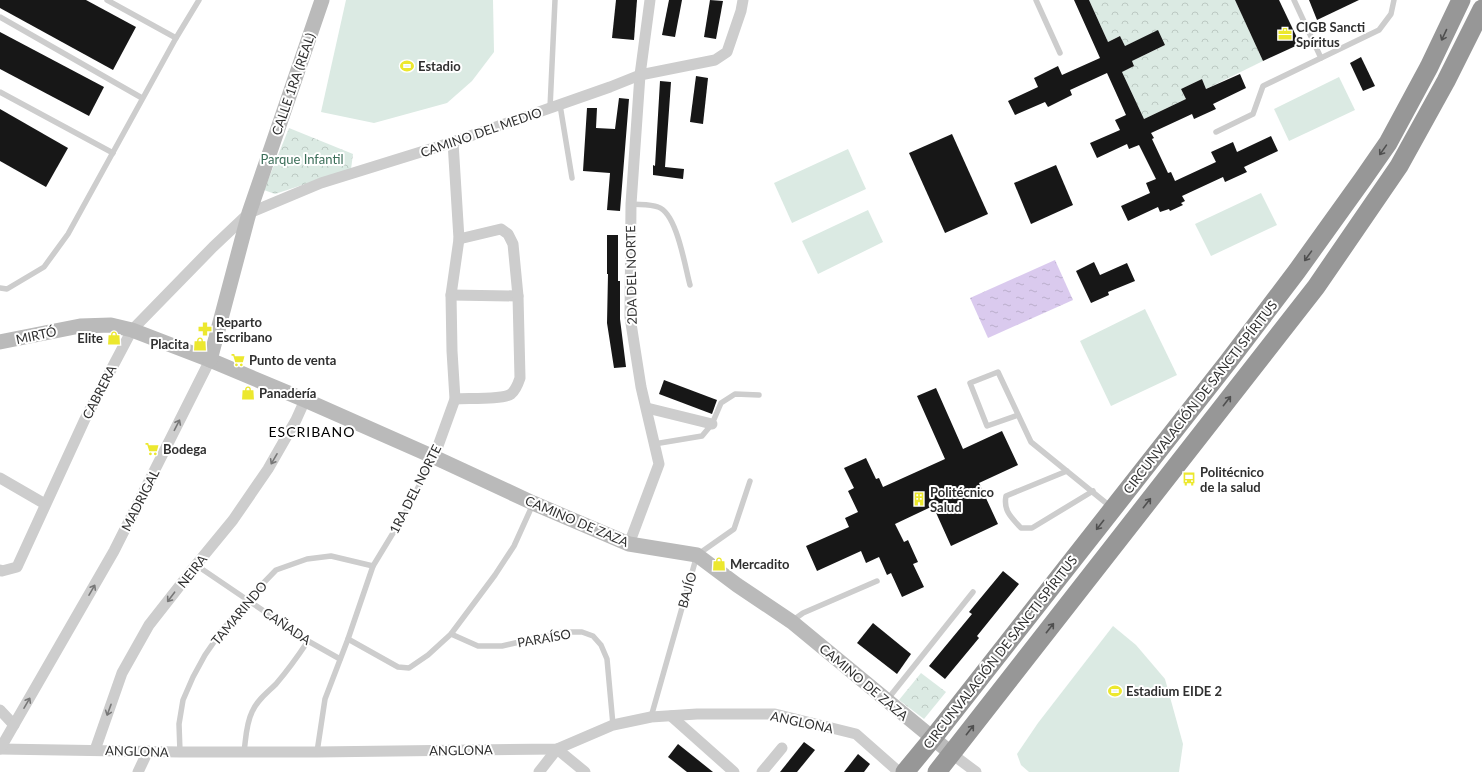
<svg xmlns="http://www.w3.org/2000/svg" width="1482" height="772" viewBox="0 0 1482 772" font-family="Lato,sans-serif">
	<defs>
		<pattern id="forest-crowns" width="20" height="18" patternUnits="userSpaceOnUse"><rect width="20" height="18" fill="#dbeae3"/><path d="M2 6a3 3 0 1 1 6 0M12 15a3 3 0 1 1 6 0" fill="none" stroke="#bcc9c3"/></pattern>
		<pattern id="water-ripples" width="26" height="14" patternUnits="userSpaceOnUse"><rect width="26" height="14" fill="#dacaee"/><path d="M2 4q2-2 4 0t4 0M15 11q2-2 4 0t4 0" fill="none" stroke="#bbaecc"/></pattern>
	</defs>
	<rect width="100%" height="100%" fill="#fff"/>
	<g fill="url(#forest-crowns)">
		<polygon points="1089,0 1235,0 1263,61 1206,89 1202,79 1181,89 1186,99 1144,119 1122,72 1134,66 1132,61 1165,45 1158,31 1125,46 1120,36 1108,42"/>
		<polygon points="289,128 353,154 351,169 275,194 264,190"/>
		<polygon points="921,673 946,692 924,719 899,700"/>
	</g>
	<g fill="#dbeae3">
		<polygon points="346,0 493,0 494,52 472,81 447,103 374,123 321,112"/>
		<polygon points="1339,77 1355,110 1289,141 1274,109"/>
		<polygon points="848,149 866,189 792,223 774,183"/>
		<polygon points="1261,193 1277,225 1211,256 1195,224"/>
		<polygon points="868,210 883,242 818,274 802,241"/>
		<polygon points="1145,309 1177,375 1111,406 1080,341"/>
		<polygon points="1113,626 1136,645 1165,679 1183,744 1179,772 1029,772 1021,765 1017,754 1038,723"/>
	</g>
	<polygon fill="url(#water-ripples)" points="1055,260 1073,300 988,338 970,298"/>
	<g fill="#171717">
		<polygon points="0,0 86,0 136,27 113,70 0,8"/>
		<polygon points="616,0 637,0 634,40 612,38"/>
		<polygon points="669,0 682,0 675,37 662,35"/>
		<polygon points="710,0 723,1 716,39 704,37"/>
		<polygon points="1074,0 1089,0 1108,42 1120,36 1125,46 1158,30 1165,45 1132,61 1134,66 1122,72 1144,119 1186,99 1181,89 1202,79 1206,89 1240,74 1246,88 1213,104 1216,109 1194,119 1192,114 1151,133 1154,138 1152,139 1168,173 1171,172 1175,181 1216,162 1211,152 1233,142 1237,152 1271,136 1278,151 1244,167 1247,172 1225,182 1223,177 1182,196 1185,201 1181,203 1183,205 1170,211 1169,209 1160,212 1158,207 1128,221 1121,206 1150,193 1146,183 1156,179 1139,145 1129,149 1127,144 1097,158 1090,143 1120,130 1115,120 1126,115 1107,73 1070,90 1072,95 1048,107 1045,102 1015,115 1008,101 1038,87 1034,78 1058,66 1062,75 1100,58"/>
		<polygon points="1235,0 1279,0 1300,44 1263,61"/>
		<polygon points="1309,0 1359,0 1317,20"/>
		<polygon points="0,32 104,87 89,116 0,69"/>
		<polygon points="1361,57 1375,86 1363,91 1350,63"/>
		<polygon points="696,76 708,78 703,124 690,122"/>
		<polygon points="660,81 671,82 665,167 684,169 683,179 653,175 653,165 655,166"/>
		<polygon points="619,98 629,99 620,211 607,210 610,173 583,171 587,108 597,108 596,128 615,129"/>
		<polygon points="0,109 68,148 46,187 0,161"/>
		<polygon points="952,134 988,214 945,233 909,153"/>
		<polygon points="1056,165 1073,205 1031,224 1014,183"/>
		<polygon points="607,235 618,235 618,281 620,281 620,319 626,367 614,368 607,323 608,274 607,274"/>
		<polygon points="1094,262 1100,275 1127,263 1135,281 1108,292 1109,295 1091,303 1076,271"/>
		<polygon points="664,380 717,400 712,414 659,394"/>
		<polygon points="936,388 963,449 1002,431 1018,465 979,483 998,524 951,546 933,506 895,524 904,542 908,540 918,562 913,564 924,587 902,597 891,573 887,575 879,557 866,563 861,551 817,571 806,546 849,527 845,518 858,512 848,491 854,488 844,468 866,458 876,479 879,478 883,487 945,459 917,396"/>
		<polygon points="1003,571 1019,584 977,636 979,638 945,679 929,666 972,614 969,612"/>
		<polygon points="873,623 911,654 897,674 857,643"/>
		<polygon points="804,742 815,750 797,772 780,772"/>
		<polygon points="678,744 713,772 687,772 668,757"/>
		<polygon points="858,754 870,764 864,772 844,772"/>
	</g>
	<g fill="none" stroke-linecap="round" stroke-linejoin="round">
		<g stroke="#cdcdcd" stroke-width="5.5">
			<polyline points="107,0 176,38"/>
			<polyline points="1036,0 1060,53"/>
			<polyline points="1294,0 1321,58"/>
			<polyline points="0,17 142,98"/>
			<polyline points="0,92 113,153"/>
			<polyline points="560,105 572,178"/>
			<polyline points="550,108 555,0"/>
			<polyline points="1216,132 1253,114 1263,86 1379,30 1391,14 1394,0"/>
			<path d="M631,204C639,205 650,204 658,207C677,213 685,267 690,285"/>
			<polyline points="0,288 7,289 44,267 68,234 176,38 199,0"/>
			<polyline points="1018,415 987,426 970,383 998,372 1031,442 1111,507"/>
			<polyline points="654,444 702,436 712,424 721,403 735,394 759,395"/>
			<path d="M1067,471L1006,496C1003,511 1012,518 1021,528H1032L1093,491"/>
			<polyline points="196,565 308,641 340,659"/>
			<polyline points="792,621 803,613 877,581"/>
			<polyline points="451,634 478,646 502,646 563,632 582,632 593,636 601,645 607,659 613,725"/>
			<polyline points="348,639 398,667 409,668 428,655 451,634 495,575 514,546 533,504"/>
			<polyline points="887,700 973,592"/>
			<polyline points="651,717 697,555 734,529 750,481"/>
			<polyline points="180,752 179,724 183,700 193,677 205,655 223,629 237,613 247,600 276,570 307,559 331,556 373,566"/>
			<path d="M244,752C246,738 246,724 252,712C257,700 267,693 276,684C288,670 298,656 308,641"/>
			<polyline points="317,752 325,699 348,639 373,566 404,515 433,458"/>
		</g>
		<g stroke="#cdcdcd" stroke-width="11">
			<polyline points="451,295 518,296"/>
			<path d="M455,399C467,398 503,400 511,394C516,390 518,384 520,378L518,296L513,244L508,234L501,229L459,239"/>
			<polyline points="647,408 712,424"/>
			<polyline points="434,457 455,399 452,351 451,295 459,239 453,142"/>
			<polyline points="0,478 45,504"/>
			<polyline points="629,544 659,464 641,387 630,317 631,204 640,75 650,0"/>
			<polyline points="0,570 2,571 17,567 85,419 132,330 213,247 249,213 321,183 453,142 610,87 640,75 715,60 727,52 741,11 743,0"/>
			<polyline points="0,710 14,725"/>
			<polyline points="671,716 734,772"/>
			<polyline points="0,749 180,752 317,752 557,749 613,725 651,717 697,714 775,714 856,734 899,772"/>
			<polyline points="0,749 114,551 210,360"/>
			<polyline points="95,750 122,673 149,625 196,565 233,520 268,469 296,420 305,400"/>
			<polyline points="952,754 976,772"/>
			<polyline points="138,772 148,751"/>
			<polyline points="539,772 557,749 585,772"/>
			<polyline points="762,772 782,748"/>
		</g>
		<g stroke="#bababa" stroke-width="15">
			<polyline points="0,342 80,326 111,325 132,330 210,360 305,400 434,457 533,503 629,544 697,555 737,585 792,622 952,754"/>
			<polyline points="210,360 249,213 322,0"/>
		</g>
		<g stroke="#979797" stroke-width="19">
			<polyline points="905,772 933,738 1228,362 1297,271 1363,179 1388,143 1429,67 1461,0"/>
			<polyline points="937,772 1316,287 1399,166 1446,81 1482,9"/>
		</g>
	</g>
	<defs><path id="oneway-shaft" d="M-6 0H5M1.5-3L5.5 0L1.5 3" fill="none" stroke-width="1.6" stroke-linecap="round" stroke-linejoin="round"/></defs>
	<g stroke="#4f4f4f">
		<use href="#oneway-shaft" transform="translate(1444 35) rotate(115)"/>
		<use href="#oneway-shaft" transform="translate(1383 150) rotate(125)"/>
		<use href="#oneway-shaft" transform="translate(1308 256) rotate(126)"/>
		<use href="#oneway-shaft" transform="translate(1227 401) rotate(-52)"/>
		<use href="#oneway-shaft" transform="translate(1147 503) rotate(-52)"/>
		<use href="#oneway-shaft" transform="translate(1100 525) rotate(128)"/>
		<use href="#oneway-shaft" transform="translate(1050 628) rotate(-52)"/>
		<use href="#oneway-shaft" transform="translate(970 730) rotate(-52)"/>
	</g>
	<g stroke="#777">
		<use href="#oneway-shaft" transform="translate(177 425) rotate(-63)"/>
		<use href="#oneway-shaft" transform="translate(274 459) rotate(120)"/>
		<use href="#oneway-shaft" transform="translate(92 590) rotate(-60)"/>
		<use href="#oneway-shaft" transform="translate(171 597) rotate(127)"/>
		<use href="#oneway-shaft" transform="translate(27 703) rotate(-60)"/>
		<use href="#oneway-shaft" transform="translate(109 710) rotate(110)"/>
	</g>
	<defs>
		<g id="office-bare" transform="scale(1.08)"><path d="M-6-3h4V-5.5h4V-3h4V5H-6ZM-1-4.5V-3h2v-1.5ZM-6 0V1H6V0Z" fill="#ece82e" stroke="#fff" stroke-width="2.5" paint-order="stroke"/></g>
		<g id="stadium-bare" transform="scale(1.08)"><path d="M0-5a6.5 5 0 1 0 0 10a6.5 5 0 1 0 0-10ZM-3.5-1.8h7v3.6h-7Z" fill="#ece82e" stroke="#fff" stroke-width="2.5" paint-order="stroke"/></g>
		<g id="pharmacy-bare" transform="scale(1.08)"><path d="M-2-6h4v4h4v4h-4v4h-4v-4h-4v-4h4Z" fill="#ece82e" stroke="#fff" stroke-width="2.5" paint-order="stroke"/></g>
		<g id="shop-bare" transform="scale(1.08)"><path d="M-5-2.5h2.3a2.7 3.5 0 0 1 5.4 0H5L5.5 6h-11ZM-1.5-2.5h3a1.5 2.3 0 0 0-3 0Z" fill="#ece82e" stroke="#fff" stroke-width="2.5" paint-order="stroke"/></g>
		<g id="supermarket-bare" transform="scale(1.08)"><path d="M-6-5.5h2.5l.6 2H6L4.5 2H-2.5L-4.4-4H-6ZM-1.5 3.2a1.3 1.3 0 1 0 .1 0ZM3 3.2a1.3 1.3 0 1 0 .1 0Z" fill="#ece82e" stroke="#fff" stroke-width="2.5" paint-order="stroke"/></g>
		<g id="bus-bare" transform="scale(1.08)"><path d="M-5-6H5V4H4V6H2V4H-2V6H-4V4H-5ZM-3.5-4V0h7V-4ZM-3.5 1.2v1.5H-2V1.2ZM2 1.2v1.5H3.5V1.2Z" fill="#ece82e" stroke="#fff" stroke-width="2.5" paint-order="stroke"/></g>
		<g id="building-bare" transform="scale(1.08)"><path d="M-4-6H4V6H1V3H-1V6H-4ZM-2.5-4.3h1.7v1.8h-1.7ZM.8-4.3h1.7v1.8H.8ZM-2.5-1h1.7V.8h-1.7ZM.8-1h1.7V.8H.8Z" fill="#ece82e" stroke="#fff" stroke-width="2.5" paint-order="stroke"/></g>
	</defs>
	<g fill-rule="evenodd">
		<use href="#office-bare" x="1285" y="34"/>
		<use href="#stadium-bare" x="407" y="66"/>
		<use href="#pharmacy-bare" x="205" y="329"/>
		<use href="#shop-bare" x="114" y="338"/>
		<use href="#shop-bare" x="200" y="344"/>
		<use href="#supermarket-bare" x="238" y="360"/>
		<use href="#shop-bare" x="248" y="393"/>
		<use href="#supermarket-bare" x="152" y="449"/>
		<use href="#bus-bare" x="1189" y="479"/>
		<use href="#building-bare" x="919" y="499"/>
		<use href="#shop-bare" x="719" y="564"/>
		<use href="#stadium-bare" x="1115" y="691"/>
	</g>
	<g text-anchor="middle" dominant-baseline="central" stroke-width="4" stroke-linejoin="round" paint-order="stroke">
		<g font-size="13" font-weight="bold" fill="#303030" stroke="#fff" text-anchor="start">
			<text x="1296" y="27">CIGB Sancti<tspan x="1296" dy="15">Spíritus</tspan></text>
			<text x="418" y="66">Estadio</text>
			<text x="216" y="322">Reparto<tspan x="216" dy="15">Escribano</tspan></text>
			<text x="103" y="338" text-anchor="end">Elite</text>
			<text x="189" y="344" text-anchor="end">Placita</text>
			<text x="249" y="360">Punto de venta</text>
			<text x="259" y="393">Panadería</text>
			<text x="163" y="449">Bodega</text>
			<text x="1200" y="472">Politécnico<tspan x="1200" dy="15">de la salud</tspan></text>
			<text x="930" y="492">Politécnico<tspan x="930" dy="15">Salud</tspan></text>
			<text x="730" y="564">Mercadito</text>
			<text x="1126" y="691">Estadium EIDE 2</text>
		</g>
		<g font-size="13" fill="#303030" stroke="#fff">
			<text transform="translate(293 84) rotate(-71)">CALLE 1RA (REAL)</text>
			<text transform="translate(481 132) rotate(-19)">CAMINO DEL MEDIO</text>
			<text transform="translate(631 275) rotate(-91)">2DA DEL NORTE</text>
			<text transform="translate(36 335) rotate(-12)">MIRTÓ</text>
			<text transform="translate(99 392) rotate(-63)">CABRERA</text>
			<text transform="translate(1200 397) rotate(-52)">CIRCUNVALACIÓN DE SANCTI SPÍRITUS</text>
			<text transform="translate(415 489) rotate(-63)">1RA DEL NORTE</text>
			<text transform="translate(140 500) rotate(-63)">MADRIGAL</text>
			<text transform="translate(577 521) rotate(23)">CAMINO DE ZAZA</text>
			<text transform="translate(192 571) rotate(-51)">NEIRA</text>
			<text transform="translate(687 590) rotate(-74)">BAJÍO</text>
			<text transform="translate(239 613) rotate(-50)">TAMARINDO</text>
			<text transform="translate(287 626) rotate(34)">CAÑADA</text>
			<text transform="translate(544 638) rotate(-10)">PARAÍSO</text>
			<text transform="translate(1000 652) rotate(-52)">CIRCUNVALACIÓN DE SANCTI SPÍRITUS</text>
			<text transform="translate(864 682) rotate(40)">CAMINO DE ZAZA</text>
			<text transform="translate(802 722) rotate(12)">ANGLONA</text>
			<text transform="translate(461 750) rotate(-1)">ANGLONA</text>
			<text transform="translate(137 751) rotate(2)">ANGLONA</text>
		</g>
		<g font-size="13" fill="#3b6e59" stroke="#fff">
			<text x="302" y="159">Parque Infantil</text>
		</g>
		<g font-size="14" letter-spacing="1" fill="#000" stroke="#fff">
			<text x="312" y="431">ESCRIBANO</text>
		</g>
	</g>
</svg>
